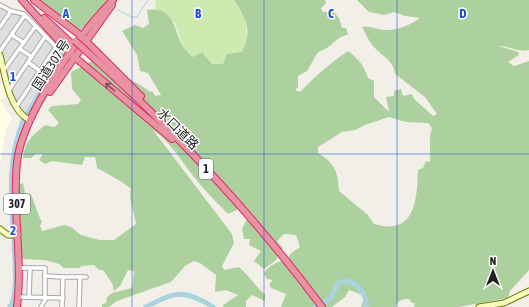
<svg xmlns="http://www.w3.org/2000/svg" width="529" height="307" viewBox="0 0 529 307" font-family="'Asap Condensed','Noto Sans JP',sans-serif">
	<rect width="100%" height="100%" fill="#f2efe9"/>
	<polygon fill="#e0dfdf" points="0,4 10,9 25,14 62,50 25,114 19,107 11,90 0,48"/>
	<polygon fill="#ffffe5" points="5,84 8,96 0,100 12,118 6,130 0,164 0,85"/>
	<polygon fill="#cdebb0" points="156,0 234,0 246,20 247,42 242,52 224,64 212,64 193,57 183,48 175,23 163,12 155,9"/>
	<g fill="#add19e" fill-rule="evenodd">
		<polygon points="37,0 109,0 87,26 80,30"/>
		<path d="M234,0H325L326,3L321,8L323,12L333,11L339,18L342,28H346L348,34L339,38L327,48L318,52L307,71L298,76V87L295,90L300,92C314,77 332,62 348,51C358,58 365,67 368,78L374,81V97L387,110L389,111L386,97L394,96V91L401,89L403,96L412,94L414,99L433,116L437,114L425,97L395,74C394,61 382,56 374,47C369,42 366,34 362,27C369,25 377,30 384,30C397,31 410,25 420,18L405,16L394,12L384,15L369,12L357,0H529V50C518,53 510,46 499,46L518,52L519,55L508,62L514,66L529,61V270L510,291L508,298L459,307H414L415,303H412L409,299C403,299 397,300 396,307H361L365,296L349,290L345,297L332,307H281L286,294L271,288L269,284L273,280L267,279L264,274C267,265 280,261 288,259L290,254L300,247L296,235L284,234L277,241L283,248L276,260L264,269L254,261L261,251L249,245L250,239H244L242,229L250,213L243,207L228,214C216,202 204,190 194,177C181,161 171,142 153,130L232,234L234,243L222,266L224,270L239,267C249,276 256,286 265,295V301L252,295L246,301V307H224L222,306L238,295L226,290L215,292L216,275L200,263L194,261L185,266L171,282L117,301L109,307H102V304L106,303L107,297L112,293L132,288L134,271L128,270L120,286L114,291L112,283L103,270H99L94,265L81,266L80,268H64L59,264L44,260L22,259L18,185L23,183L25,193L31,194L39,216L42,222L40,226L42,231L64,225L71,227L81,235L99,240H114L136,224C135,214 128,198 131,189L122,182L97,168L95,157H85L82,165L52,161L45,164L39,160L43,154H36L31,158H23C25,141 32,136 45,125L54,127L59,123L48,110L52,106L78,104L81,100L72,89L71,72L95,59C103,61 106,64 112,68C124,77 138,82 150,92L152,91L155,96L161,95L148,73L140,71L137,55L122,31L135,25L143,28L149,24L147,10C177,6 173,33 184,48C187,52 190,54 193,57L202,52L212,64H223L227,54L242,52C253,30 246,19 234,0ZM389,117L406,122L428,123L432,128C428,141 431,149 430,162L426,161L423,168L418,170C417,201 415,236 374,224L368,215L339,191C338,172 335,163 318,153V147L342,132L355,130L365,125Z"/>
	</g>
	<g fill="none" stroke-linecap="round" stroke-linejoin="round">
		<g stroke="#aad3df" stroke-width="1">
			<polyline points="118,10 131,17 137,17 148,0"/>
			<polyline points="80,28 84,28 89,23"/>
		</g>
		<g stroke="#aad3df" stroke-width="5">
			<polyline points="27,114 62,56 61,50"/>
			<path d="M13,230C11,189 8,161 23,121"/>
			<path d="M10,307C19,294 14,256 14,239"/>
			<path d="M146,307C175,292 183,288 213,307"/>
			<path d="M315,307L331,298L337,285C349,272 369,294 366,307"/>
		</g>
		<g stroke="#a9a9a9" stroke-width="5.5">
			<g id="street">
				<polyline points="0,5 11,11 24,14 56,47 16,107"/>
				<polyline points="0,27 11,11"/>
				<polyline points="12,35 24,43"/>
				<polyline points="20,49 32,57"/>
				<polyline points="0,51 25,15"/>
				<polyline points="28,62 40,71"/>
				<polyline points="4,70 35,27"/>
				<polyline points="9,90 45,37"/>
				<polyline points="7,204 16,204"/>
				<polyline points="19,268 45,268 45,300 41,307"/>
				<polyline points="45,276 63,277 62,307"/>
				<polyline points="63,277 86,277"/>
				<polyline points="18,297 63,298"/>
				<polyline points="29,297 30,268"/>
				<polyline points="79,307 80,277"/>
			</g>
		</g>
		<g stroke="#707d05" stroke-width="7">
			<g id="secondary">
				<path d="M0,55C5,76 9,109 29,120"/>
				<polyline points="0,229 8,235 18,235"/>
				<polyline points="479,307 504,303 529,291"/>
			</g>
		</g>
		<g stroke="#dc2a67" stroke-width="8">
			<g id="highway">
				<polyline points="22,0 71,54 172,139"/>
				<polyline points="34,0 79,34 141,96"/>
				<polyline points="44,18 73,45"/>
				<path d="M84,49C171,127 252,213 322,307"/>
				<polyline points="50,92 112,5"/>
				<path d="M17,307C23,259 12,210 17,162C22,115 80,33 113,0"/>
			</g>
		</g>
		<use href="#street" stroke="#fff" stroke-width="3.5"/>
		<use href="#secondary" stroke="#f7fabf" stroke-width="5"/>
		<use href="#highway" stroke="#e892a2" stroke-width="6"/>
		<g stroke="#dc2a67" stroke-width="8" stroke-linecap="butt">
			<polyline id="highway-bridge" points="75,41 84,49"/>
		</g>
		<use href="#highway-bridge" stroke="#e892a2" stroke-width="6"/>
	</g>
	<defs><path id="oneway-shaft" d="M-6 0H5M1.5-3L5.5 0L1.5 3" fill="none" stroke-width="1.6" stroke-linecap="round" stroke-linejoin="round"/></defs>
	<use stroke="#7b545c" href="#oneway-shaft" transform="translate(110 87) rotate(-140)"/>
	<path fill="none" stroke="#1d4ed8" stroke-width="1" stroke-opacity="0.55" d="M132,0V307M264,0V307M397,0V307M0,154H529"/>
	<g text-anchor="middle" dominant-baseline="central" stroke-width="3" stroke-linejoin="round" paint-order="stroke">
		<g fill="#fff" stroke="#646464" stroke-width="1">
			<rect x="199" y="159" width="14" height="20" rx="3"/>
			<rect x="4" y="194" width="26" height="20" rx="3"/>
		</g>
		<g font-size="12" font-weight="bold" fill="#222">
			<text x="206" y="169">1</text>
			<text x="17" y="204">307</text>
		</g>
		<g font-size="13" fill="#222" stroke="#fff">
			<text transform="translate(51 65) rotate(-57)">国道307号</text>
			<text transform="translate(178 129) rotate(45)">水口道路</text>
		</g>
	</g>
	<g font-size="13" text-anchor="middle" font-weight="bold" fill="#1d4ed8" stroke="#fff" stroke-width="3" stroke-linejoin="round" paint-order="stroke">
		<text x="66" y="18">A</text>
		<text x="198" y="18">B</text>
		<text x="331" y="18">C</text>
		<text x="463" y="18">D</text>
		<text x="13" y="81">1</text>
		<text x="13" y="235">2</text>
	</g>
	<g transform="translate(493 271)" stroke="#ffffff" stroke-width="3" paint-order="stroke">
	<path d="M0-3L7 15L0 10L-7 15Z" fill="#222222"/>
	<text y="-6" font-size="11" font-weight="bold" text-anchor="middle" fill="#222222">N</text>
	</g>
</svg>
